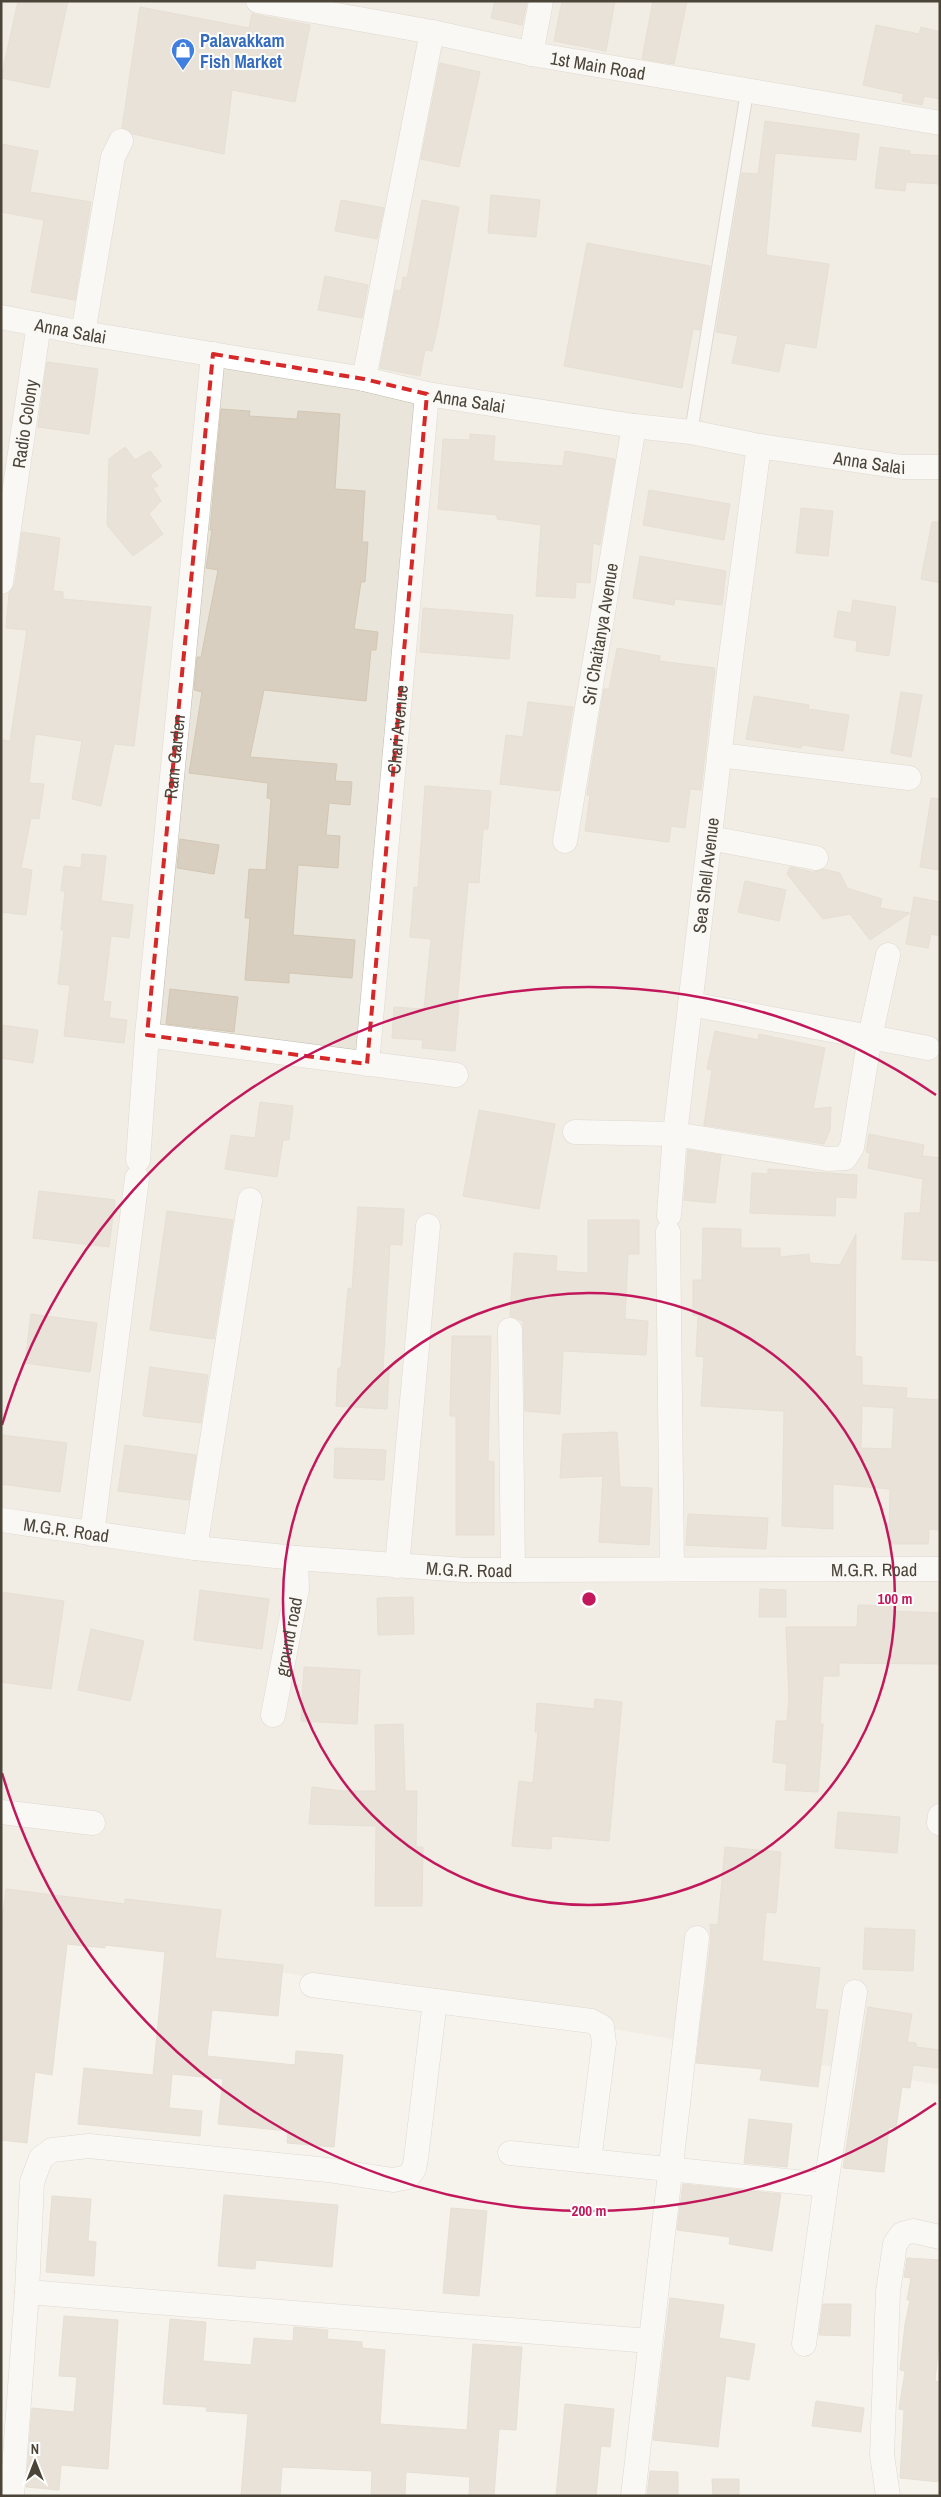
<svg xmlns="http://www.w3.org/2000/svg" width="941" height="2497" viewBox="0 0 941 2497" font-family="'Archivo Narrow',sans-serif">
	<rect width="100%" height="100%" fill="#f6f3ec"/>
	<polygon fill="#eae5da" points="1,1 940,1 940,2085 1,1924"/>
	<g fill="#d8cfc1" stroke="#d3c7b4" fill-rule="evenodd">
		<polygon points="18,1 68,1 49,88 1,78"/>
		<polygon points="495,1 527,1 522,25 491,18"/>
		<polygon points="562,1 615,1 606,51 554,41"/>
		<polygon points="653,1 687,1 674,64 642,59"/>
		<polygon points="140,7 249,28 252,14 310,25 295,102 232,90 224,154 133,134 122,128"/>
		<polygon points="876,25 919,34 921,27 940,32 940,99 924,96 922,105 902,101 904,94 863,85"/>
		<polygon points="440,63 480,72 459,167 421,159"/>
		<polygon points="765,121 859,134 856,160 775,153 766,255 829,264 816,348 785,343 779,372 732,363 738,336 716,332 742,173 758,174"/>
		<polygon points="1,144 38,151 30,192 91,202 75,300 31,292 44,220 1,212"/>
		<polygon points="880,147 910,151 909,154 940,156 940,184 906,182 905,191 875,188"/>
		<polygon points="491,195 540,200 536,237 488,233"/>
		<polygon points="341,200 384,208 377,239 335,231"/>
		<polygon points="422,200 459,207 438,326 432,351 425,350 420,376 380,368 395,290 401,291 403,277 407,278"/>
		<polygon points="587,243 710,266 700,330 693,329 682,388 564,366"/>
		<polygon points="325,276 368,285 362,318 318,310"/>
		<polygon points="47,362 98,369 89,434 38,427"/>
		<polygon points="221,409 250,411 249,416 297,419 298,411 340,414 335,489 365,491 362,542 368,542 365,582 361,582 354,629 378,632 376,650 371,650 366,701 264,690 250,757 337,764 335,781 352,782 350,805 329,803 326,835 340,836 338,868 298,865 293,935 355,940 352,978 289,973 289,983 245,980 250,918 245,918 249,869 266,870 271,799 267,798 268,783 189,773 202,692 194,690 197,657 201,657 218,570 206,568 212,530 210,530"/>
		<polygon points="470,434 495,436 493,461 563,466 565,451 615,459 600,545 593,543 590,583 576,582 575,598 536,596 541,525 497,519 497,515 438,509 443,439 470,440"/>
		<polygon points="125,447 135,460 150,451 162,466 150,475 158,486 153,488 161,501 149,514 163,534 133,556 107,525 109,459"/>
		<polygon points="649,490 730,504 724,540 643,525"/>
		<polygon points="801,508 833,511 828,556 796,553"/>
		<polygon points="932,522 940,522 940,583 921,579"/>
		<polygon points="22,532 60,538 53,591 63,592 63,599 151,607 134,746 114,744 101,806 72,799 82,741 35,734 29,783 44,784 39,819 31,818 21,868 32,870 26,915 1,912 1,740 10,741 27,630 6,628 9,593 15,584"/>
		<polygon points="640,556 726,571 722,605 675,599 674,605 633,598"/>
		<polygon points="853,600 896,607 889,656 856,651 857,641 834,637 838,611 851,613"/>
		<polygon points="423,608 513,615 509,659 420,652"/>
		<polygon points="617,648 660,656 659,661 715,668 701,790 690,789 685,828 671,826 669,842 585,831 590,795 587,795 604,689 609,689"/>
		<polygon points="901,692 922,695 911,757 891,753"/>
		<polygon points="754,696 809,705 808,709 849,715 843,751 802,745 801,748 746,739"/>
		<polygon points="528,702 573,707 559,791 500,784 506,735 523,737"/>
		<polygon points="425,786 491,791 488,829 483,829 479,883 468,882 457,1004 459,1004 455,1051 422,1048 423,1040 392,1038 394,1007 424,1009 431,939 410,937 414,887 418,888"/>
		<polygon points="931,798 940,799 940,870 920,867"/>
		<polygon points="180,839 219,845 214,874 177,868"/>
		<polygon points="82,854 106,856 101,901 133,905 129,938 111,936 103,1001 111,1002 109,1018 127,1020 124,1043 64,1036 70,985 58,984 64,930 61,930 65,891 61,891 64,866 81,868"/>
		<polygon points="790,867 813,872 823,869 840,873 847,888 882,899 880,908 910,913 870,940 850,914 823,919 787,874"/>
		<polygon points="745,881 786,890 779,921 738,912"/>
		<polygon points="914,897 940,902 940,936 931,934 928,948 906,944"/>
		<polygon points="170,989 238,997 234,1032 166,1024"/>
		<polygon points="1,1025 38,1030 33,1063 1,1058"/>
		<polygon points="715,1031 758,1040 759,1034 825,1048 813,1109 831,1107 830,1130 824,1144 704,1125 712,1070 707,1069"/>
		<polygon points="260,1102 293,1106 289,1140 283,1140 277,1177 225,1169 231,1135 255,1138"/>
		<polygon points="479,1110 555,1124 539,1209 463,1196"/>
		<polygon points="869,1134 924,1145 922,1156 940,1158 940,1261 902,1259 905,1213 920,1213 923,1179 868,1168 870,1153 866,1152"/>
		<polygon points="688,1150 721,1155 715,1203 684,1200"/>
		<polygon points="768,1169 857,1175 856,1198 836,1197 835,1216 750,1213 752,1173 768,1174"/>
		<polygon points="39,1191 115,1200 109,1247 33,1238"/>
		<polygon points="358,1207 404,1209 402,1245 390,1244 383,1370 389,1370 387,1409 336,1406 338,1368 341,1368 348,1288 352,1289"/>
		<polygon points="167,1211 233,1220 214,1339 150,1330"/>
		<polygon points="588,1220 639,1220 639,1254 628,1254 625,1319 648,1321 646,1355 563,1351 560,1414 525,1411 523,1321 510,1316 514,1253 557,1256 556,1271 588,1273"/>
		<path d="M703,1228L741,1229V1248H780V1257L809,1254L810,1263L840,1265L856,1234L855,1356L862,1357V1385L907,1388L906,1398L940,1400V1530L929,1529L928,1544H889L890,1489L833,1484V1529L782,1526L784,1411L701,1406L704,1357L696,1356L698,1315H693V1280H702ZM862,1406L894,1408L892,1449L861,1448Z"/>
		<polygon points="31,1314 97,1323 90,1372 25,1363"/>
		<polygon points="452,1336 491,1336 488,1461 494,1462 494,1535 456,1535 456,1416 450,1416"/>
		<polygon points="150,1367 208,1375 201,1423 143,1416"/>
		<polygon points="617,1432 620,1487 652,1488 649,1545 599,1542 603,1476 560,1478 563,1434"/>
		<polygon points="1,1435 67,1443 60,1492 1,1484"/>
		<polygon points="125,1445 196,1455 189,1500 118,1491"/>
		<polygon points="335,1448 386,1450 384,1480 334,1478"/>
		<polygon points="688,1514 768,1518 766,1549 686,1545"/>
		<polygon points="760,1589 786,1590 786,1617 759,1617"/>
		<polygon points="200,1590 269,1599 262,1649 194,1640"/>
		<polygon points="1,1592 64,1601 51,1689 1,1682"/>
		<polygon points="413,1597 414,1634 378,1635 377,1598"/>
		<polygon points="858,1605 891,1606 891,1611 940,1613 940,1664 839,1663 839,1676 823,1676 820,1724 823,1724 818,1792 785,1790 787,1764 773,1762 776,1721 787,1721 789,1699 786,1627 857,1627"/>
		<polygon points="91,1629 144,1641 130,1701 78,1690"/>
		<polygon points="304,1667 360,1670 357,1724 301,1721"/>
		<polygon points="595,1699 622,1702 609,1841 552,1836 551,1849 512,1846 519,1781 533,1783 538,1732 535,1732 537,1703 594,1709"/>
		<polygon points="403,1724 405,1791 417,1791 416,1847 423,1847 422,1906 375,1906 376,1826 309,1824 312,1787 343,1791 376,1791 375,1725"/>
		<polygon points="838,1812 900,1817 897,1853 835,1848"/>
		<polygon points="725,1847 781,1852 776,1913 766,1912 762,1961 820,1968 815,2009 828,2010 818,2087 760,2080 762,2069 696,2063 711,1940 710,1924 718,1925"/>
		<polygon points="6,1889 125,1904 125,1899 221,1910 215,1958 283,1965 278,2016 212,2010 207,2056 295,2065 296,2051 343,2055 334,2147 287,2143 288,2131 218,2124 223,2079 172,2074 169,2108 202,2111 200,2136 78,2124 84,2068 153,2075 165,1952 105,1945 105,1948 67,1944 52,2075 35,2072 27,2143 1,2140 1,1931"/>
		<polygon points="865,1928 915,1930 913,1971 863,1969"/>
		<polygon points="868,2007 912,2014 907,2042 916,2043 916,2047 940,2050 940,2068 913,2065 910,2088 902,2087 896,2128 889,2127 884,2172 843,2168"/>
		<polygon points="749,2119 792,2124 787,2167 744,2163"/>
		<polygon points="683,2184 781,2194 772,2251 729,2244 730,2237 677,2230"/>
		<polygon points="224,2195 338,2205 332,2267 256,2260 255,2269 218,2266"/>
		<polygon points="52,2196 91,2199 88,2241 96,2242 94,2276 46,2272"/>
		<polygon points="451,2208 487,2211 479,2296 443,2293"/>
		<polygon points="907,2258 940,2260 940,2331 935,2381 940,2382 940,2482 900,2478 904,2410 899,2409 905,2371 900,2370 905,2324 910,2300 907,2300 911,2278 904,2277"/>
		<polygon points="670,2298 724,2305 719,2338 755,2344 749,2380 726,2376 718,2447 653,2440"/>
		<polygon points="823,2304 851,2304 850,2336 819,2335"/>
		<polygon points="64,2316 118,2320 108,2469 61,2465 59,2490 26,2487 32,2408 74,2412 77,2377 59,2376"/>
		<polygon points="170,2319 206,2322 203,2361 251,2365 254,2338 293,2341 294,2327 328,2330 327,2339 362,2342 362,2348 385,2350 380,2424 467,2430 473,2344 522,2347 516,2430 499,2429 494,2496 469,2496 470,2477 406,2472 405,2496 371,2496 372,2471 282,2467 280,2496 241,2496 248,2414 206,2411 207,2407 163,2404"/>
		<polygon points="816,2401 864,2408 861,2432 812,2426"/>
		<polygon points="565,2404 614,2409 610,2447 601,2446 596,2496 556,2496"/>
		<polygon points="650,2471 678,2472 678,2496 647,2496"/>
		<polygon points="712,2479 739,2479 739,2495 713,2495"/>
	</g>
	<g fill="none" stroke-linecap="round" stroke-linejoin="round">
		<g stroke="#c2bbae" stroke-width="14">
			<polyline id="service" points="691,432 747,92"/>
		</g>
		<g stroke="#c2bbae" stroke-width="25">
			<g id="minor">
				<path id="s1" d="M258,1L432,32L538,55L940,123"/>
				<polyline points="531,54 541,1"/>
				<path id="s2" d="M1,317L83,333L364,379L427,394L634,426L691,432L759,446L902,467H940"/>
				<polyline points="83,333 113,157 121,141"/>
				<polyline points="364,379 432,32"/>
				<path id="s3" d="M1,582L39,324"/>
				<polyline points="719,755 909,778"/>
				<polyline points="710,838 816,858"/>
				<path id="s4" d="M565,841L634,426"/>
				<polyline points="888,955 870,1037 928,1048"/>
				<path id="s5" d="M690,1004L870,1037L852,1147L845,1158L828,1159L675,1134L730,664L759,446"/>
				<polyline points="147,1035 456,1075"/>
				<path id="s6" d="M367,1064L427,394"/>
				<polyline points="575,1132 675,1134 669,1215"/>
				<path id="s7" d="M138,1160L147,1035L213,354"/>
				<polyline points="668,1232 672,1569"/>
				<polyline points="510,1330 513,1570"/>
				<path id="s8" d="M1,1520L195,1548L296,1558L465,1570L940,1569"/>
				<polyline points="92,1534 137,1178"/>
				<polyline points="195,1548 250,1200"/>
				<polyline points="397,1566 428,1226"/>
				<path id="s9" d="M273,1715L297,1589L296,1558"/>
				<polyline points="1,1812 93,1823"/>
				<polyline points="939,1823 940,1816"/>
				<polyline points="312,1985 591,2021 602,2027 604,2043 589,2161"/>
				<polyline points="510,2153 826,2185 804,2344"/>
				<polyline points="826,2185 855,1992"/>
				<polyline points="27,2292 650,2341"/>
				<polyline points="12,2496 27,2292 32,2182 41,2158 52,2150 89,2146 328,2170 393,2180 408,2177 414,2169 416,2158 435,2001"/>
				<polyline points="633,2496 697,1938"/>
				<polyline points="888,2496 882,2455 888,2292 895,2244 902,2234 913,2231 940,2237"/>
			</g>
		</g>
		<use href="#service" stroke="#fff" stroke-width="12"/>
		<use href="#minor" stroke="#fff" stroke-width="24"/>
	</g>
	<path d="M0 0H941V2497H0ZM213,354L364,379L427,394L367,1064L147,1035Z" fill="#f6f3ec" fill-opacity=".55" fill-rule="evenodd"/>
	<path fill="none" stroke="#d62828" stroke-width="4" stroke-dasharray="10 6" stroke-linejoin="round" d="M213,354L364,379L427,394L367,1064L147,1035Z"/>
	<g fill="none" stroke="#c2185b" stroke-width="2.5">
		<circle cx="589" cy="1599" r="306"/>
		<path d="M936 2103A612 612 0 0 1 2 1773M2 1425A612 612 0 0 1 936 1095"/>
	</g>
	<defs>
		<g id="shop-pin" transform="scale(1.25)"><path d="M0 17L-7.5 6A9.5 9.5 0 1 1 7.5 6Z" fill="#3f7fe0" stroke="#fff"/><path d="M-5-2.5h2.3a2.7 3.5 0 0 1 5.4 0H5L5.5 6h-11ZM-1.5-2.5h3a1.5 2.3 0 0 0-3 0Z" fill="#fff"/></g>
	</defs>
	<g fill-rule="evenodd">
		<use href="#shop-pin" x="183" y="50"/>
	</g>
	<g text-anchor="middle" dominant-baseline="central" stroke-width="4" stroke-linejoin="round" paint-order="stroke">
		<g font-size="18" font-weight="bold" fill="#366cbe" stroke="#fff" text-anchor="start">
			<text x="200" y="40">Palavakkam<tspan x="200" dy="21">Fish Market</tspan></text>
		</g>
		<g font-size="18" fill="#4b4439" stroke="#fff">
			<text stroke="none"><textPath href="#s1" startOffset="346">1st Main Road</textPath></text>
			<text stroke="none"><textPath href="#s2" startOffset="71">Anna Salai</textPath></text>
			<text stroke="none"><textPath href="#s2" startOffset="476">Anna Salai</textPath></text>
			<text stroke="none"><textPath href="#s3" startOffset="160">Radio Colony</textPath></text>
			<text stroke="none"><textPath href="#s2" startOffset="881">Anna Salai</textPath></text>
			<text stroke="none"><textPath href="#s4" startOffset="210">Sri Chaitanya Avenue</textPath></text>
			<text stroke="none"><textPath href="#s6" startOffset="336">Chari Avenue</textPath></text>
			<text stroke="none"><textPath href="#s7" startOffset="405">Ram Garden</textPath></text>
			<text stroke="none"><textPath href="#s5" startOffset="740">Sea Shell Avenue</textPath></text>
			<text stroke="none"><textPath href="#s8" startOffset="66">M.G.R. Road</textPath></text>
			<text stroke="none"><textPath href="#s8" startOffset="471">M.G.R. Road</textPath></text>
			<text stroke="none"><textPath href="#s8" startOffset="876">M.G.R. Road</textPath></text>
			<text stroke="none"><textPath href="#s9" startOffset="80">ground road</textPath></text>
		</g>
	</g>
	<circle cx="589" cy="1599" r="8" fill="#c2185b" stroke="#fff" stroke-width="2.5"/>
	<g font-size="15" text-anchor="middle" font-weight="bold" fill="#c2185b" stroke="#fff" stroke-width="4" stroke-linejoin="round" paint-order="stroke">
		<text x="895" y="1604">100 m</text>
		<text x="589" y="2216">200 m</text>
	</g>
	<rect width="941" height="2497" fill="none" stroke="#4b4439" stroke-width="5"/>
	<g transform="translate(35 2462)" stroke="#ffffff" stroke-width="4" paint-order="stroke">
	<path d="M0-4L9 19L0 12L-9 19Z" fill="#4b4439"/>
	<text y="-8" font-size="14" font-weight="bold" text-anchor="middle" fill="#4b4439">N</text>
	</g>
</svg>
